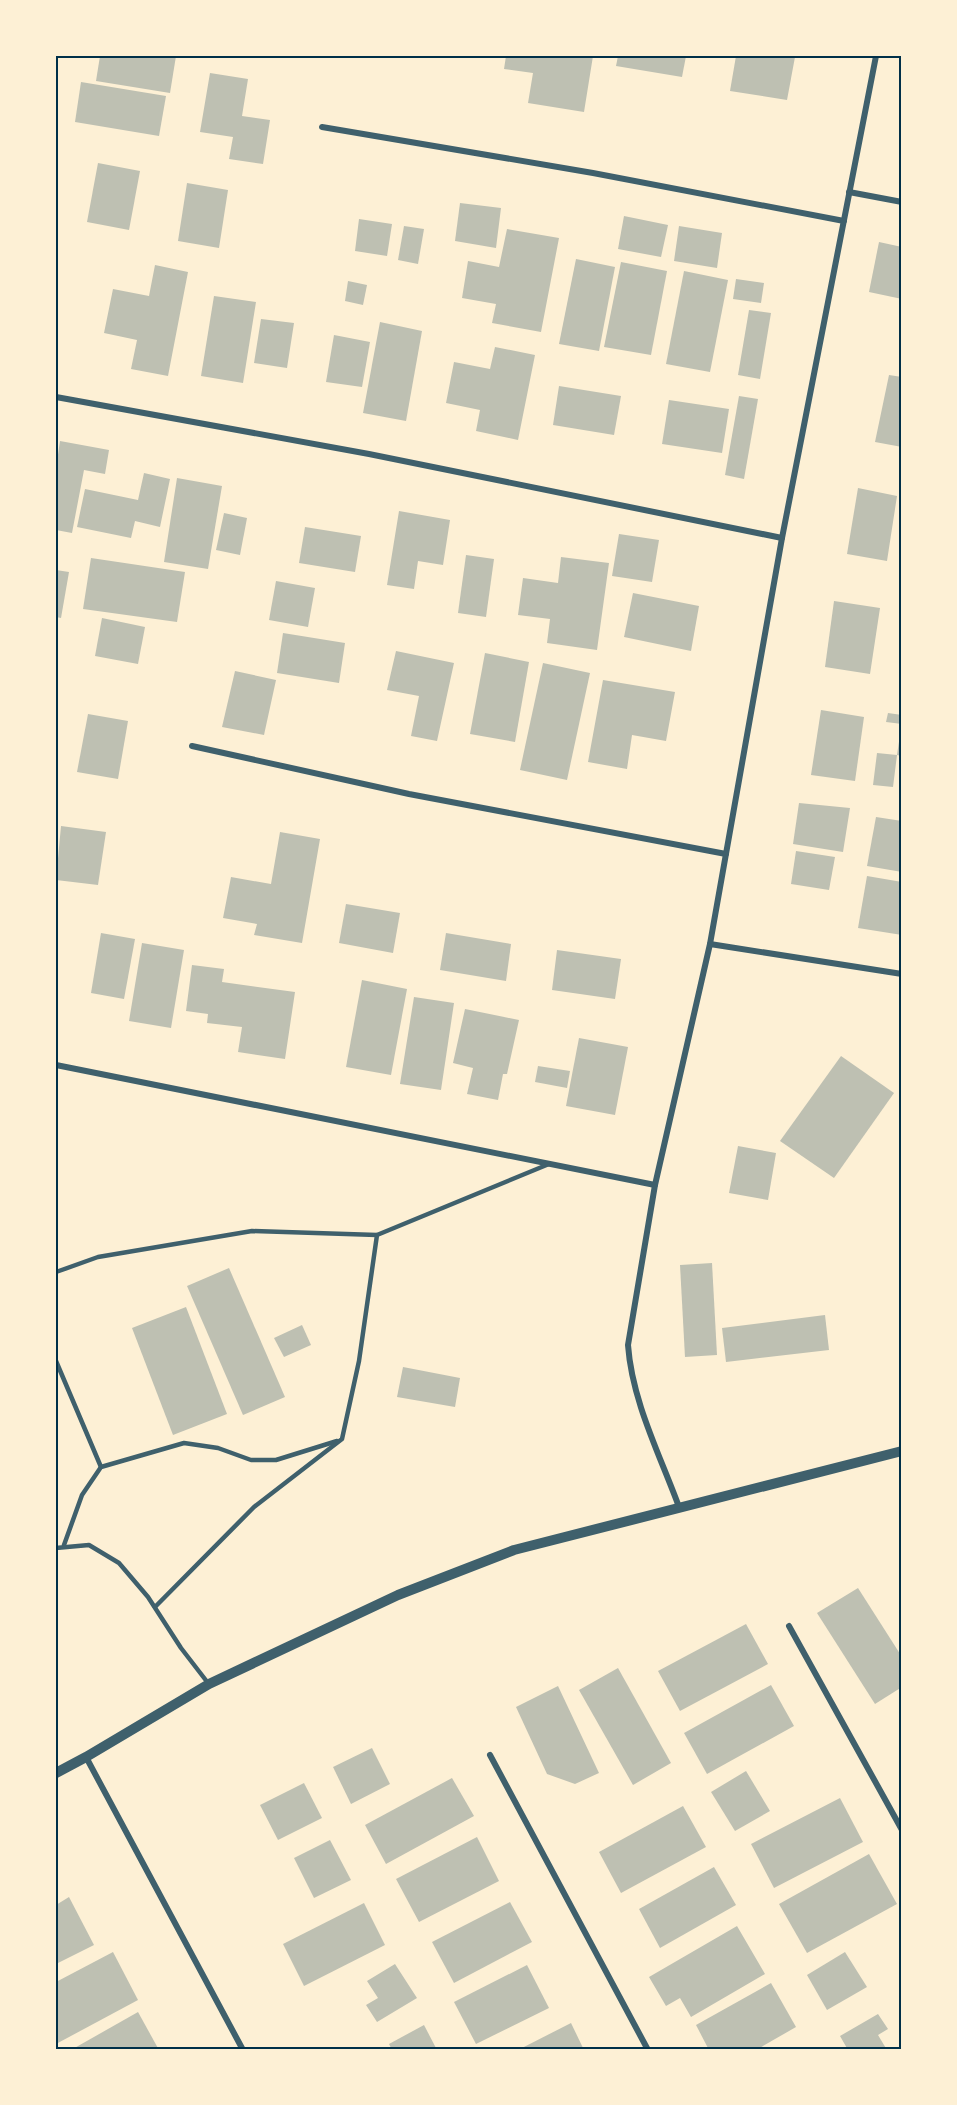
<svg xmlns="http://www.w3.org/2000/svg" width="957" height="2105" viewBox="0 0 957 2105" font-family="'Titillium Web',sans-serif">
	<rect width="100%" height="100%" fill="#fdf0d5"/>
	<g fill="#bec0b2">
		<polygon points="100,56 176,56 170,93 96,81"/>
		<polygon points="506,56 593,56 584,112 528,103 533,73 504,69"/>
		<polygon points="618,56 686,56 682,77 616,66"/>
		<polygon points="736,56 795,57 787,100 730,91"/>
		<polygon points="210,73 248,79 242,116 270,120 263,164 229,159 233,137 200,132"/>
		<polygon points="81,82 166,96 159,136 75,122"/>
		<polygon points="98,163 140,171 129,230 87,222"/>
		<polygon points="187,183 228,190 219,248 178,241"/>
		<polygon points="460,203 501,208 496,248 455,241"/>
		<polygon points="624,216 668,225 661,257 618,249"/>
		<polygon points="359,219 392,224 387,256 355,251"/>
		<polygon points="404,226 424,229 418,264 398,260"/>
		<polygon points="679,226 722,233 717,268 674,261"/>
		<polygon points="507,229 559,238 541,332 492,323 496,304 462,298 468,261 499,267"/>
		<polygon points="879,242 902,247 902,299 869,292"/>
		<polygon points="576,259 615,267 599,351 559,344"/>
		<polygon points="621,262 667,271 651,355 604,347"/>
		<polygon points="155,265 188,272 168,376 131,369 137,340 104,333 113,289 149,296"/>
		<polygon points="684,271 728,280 710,372 666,364"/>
		<polygon points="736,279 764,283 761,303 733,299"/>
		<polygon points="348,281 367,285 363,305 345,301"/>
		<polygon points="214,296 256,302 243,383 201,376"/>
		<polygon points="749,310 771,313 760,379 738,375"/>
		<polygon points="261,319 294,323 287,368 254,363"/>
		<polygon points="380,322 422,331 406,421 363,413"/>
		<polygon points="334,335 370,342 362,387 326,382"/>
		<polygon points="495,347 535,355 518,440 476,431 480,410 446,403 454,362 490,369"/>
		<polygon points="889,375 902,377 902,447 875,442"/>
		<polygon points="559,386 621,396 614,435 553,425"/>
		<polygon points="739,396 758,399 744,479 725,475"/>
		<polygon points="669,400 729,409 722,453 662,444"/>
		<polygon points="60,441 109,450 105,474 84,470 72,533 56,530 56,468"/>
		<polygon points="144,473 170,479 160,527 135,521 131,538 77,527 85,489 138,500"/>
		<polygon points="177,478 222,486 208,569 164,562"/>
		<polygon points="858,488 897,496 887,561 847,554"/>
		<polygon points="399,511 450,520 443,565 418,561 414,589 387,585"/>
		<polygon points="224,513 247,518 240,555 216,550"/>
		<polygon points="305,527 361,536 355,572 299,563"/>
		<polygon points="619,534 659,540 652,582 612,576"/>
		<polygon points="466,555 494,559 486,617 458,613"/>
		<polygon points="561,557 609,563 597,650 547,643 550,619 518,615 523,578 558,583"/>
		<polygon points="91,558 185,572 177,622 83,609"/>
		<polygon points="56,570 69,572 61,618 56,617"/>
		<polygon points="276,581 315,588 308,627 269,620"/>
		<polygon points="633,593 699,606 691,651 624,637"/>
		<polygon points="834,601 880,608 870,674 825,667"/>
		<polygon points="102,618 145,627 138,664 95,656"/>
		<polygon points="283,633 345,643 339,683 277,673"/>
		<polygon points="396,651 454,663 437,741 411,736 419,696 387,690"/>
		<polygon points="485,653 529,662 515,742 470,734"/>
		<polygon points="543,663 590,673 567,780 520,770"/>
		<polygon points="235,671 276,680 264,735 222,727"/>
		<polygon points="603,680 675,692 666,741 632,735 627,769 588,762"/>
		<polygon points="821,710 864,717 855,781 811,775"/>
		<polygon points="888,713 902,715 902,724 886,722"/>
		<polygon points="88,714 128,721 118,779 77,772"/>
		<polygon points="900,735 902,756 897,755 893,787 873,785 877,753 897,755"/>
		<polygon points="799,803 850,808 843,852 793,844"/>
		<polygon points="876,817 902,821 902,872 867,866"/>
		<polygon points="61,826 106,832 98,885 56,880"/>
		<polygon points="280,832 320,839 302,943 254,935 257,924 223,918 231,877 271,884"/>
		<polygon points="796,851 835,857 829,890 791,884"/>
		<polygon points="867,876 902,882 902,935 858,928"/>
		<polygon points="346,904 400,913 393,953 339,943"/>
		<polygon points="101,933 135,939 124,999 91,993"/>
		<polygon points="446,933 511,944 506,981 440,970"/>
		<polygon points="142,943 184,950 171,1028 129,1021"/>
		<polygon points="557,950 621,959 615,999 552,990"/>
		<polygon points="192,965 224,969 222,982 295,992 285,1059 238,1052 242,1027 207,1023 208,1014 186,1011"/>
		<polygon points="362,980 407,989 391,1075 346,1067"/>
		<polygon points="414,997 454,1003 441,1090 400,1084"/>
		<polygon points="465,1009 519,1020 507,1074 503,1074 498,1100 467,1094 473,1068 453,1063"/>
		<polygon points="579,1038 628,1047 615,1115 566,1106"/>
		<polygon points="841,1056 894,1093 834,1178 780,1141"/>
		<polygon points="538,1066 570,1071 567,1088 535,1082"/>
		<polygon points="738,1146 776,1153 768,1200 729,1193"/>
		<polygon points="712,1263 717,1355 685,1357 680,1265"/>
		<polygon points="229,1268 285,1397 243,1415 187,1286"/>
		<polygon points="186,1307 227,1414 173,1435 132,1328"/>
		<polygon points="825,1315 829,1350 726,1362 722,1328"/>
		<polygon points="302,1325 311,1345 284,1357 274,1338"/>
		<polygon points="403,1367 460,1378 455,1407 397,1397"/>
		<polygon points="858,1588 902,1657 902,1687 875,1704 817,1613"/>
		<polygon points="746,1624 768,1664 680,1711 658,1671"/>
		<polygon points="618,1668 671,1763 633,1785 579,1690"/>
		<polygon points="771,1685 794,1726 707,1774 684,1733"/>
		<polygon points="558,1686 599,1773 575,1784 547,1774 516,1707"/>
		<polygon points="372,1748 390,1784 351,1804 333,1767"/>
		<polygon points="746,1771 770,1811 735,1831 711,1792"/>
		<polygon points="452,1778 474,1816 386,1864 365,1825"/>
		<polygon points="304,1783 322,1818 278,1840 260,1805"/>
		<polygon points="840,1798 863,1842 774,1888 751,1844"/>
		<polygon points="683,1806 706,1847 621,1893 599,1852"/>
		<polygon points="477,1837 499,1881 419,1922 396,1879"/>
		<polygon points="330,1840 351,1880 314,1898 294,1858"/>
		<polygon points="869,1854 897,1904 807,1953 779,1904"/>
		<polygon points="714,1867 736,1905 660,1948 639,1909"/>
		<polygon points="69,1897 94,1945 56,1964 56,1905"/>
		<polygon points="510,1902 532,1942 454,1983 432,1942"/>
		<polygon points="364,1903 385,1945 304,1986 283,1944"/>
		<polygon points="737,1926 765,1974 691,2017 680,1998 666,2006 649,1977"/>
		<polygon points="113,1952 138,2000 56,2044 56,1982"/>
		<polygon points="845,1952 867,1987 827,2010 807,1975"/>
		<polygon points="395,1964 417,1998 377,2022 366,2005 378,1998 367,1981"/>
		<polygon points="527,1965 549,2008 476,2044 454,2002"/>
		<polygon points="771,1983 796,2027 756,2050 709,2050 696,2025"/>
		<polygon points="138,2012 159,2050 71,2050"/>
		<polygon points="878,2014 888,2029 878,2035 887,2050 848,2050 840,2036"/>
		<polygon points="571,2023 584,2050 518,2050"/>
		<polygon points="424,2025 437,2050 392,2050 389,2044"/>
	</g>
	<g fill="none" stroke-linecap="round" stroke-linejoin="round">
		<g stroke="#3f606c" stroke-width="4.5">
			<polyline points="56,1272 98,1257 252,1231 377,1235"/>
			<polyline points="56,1361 101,1467"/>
			<polyline points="64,1545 82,1495 101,1467 184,1443 218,1448 251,1460 276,1460 337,1441"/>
			<polyline points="56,1548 89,1545 119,1563 148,1597 181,1648 208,1683"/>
			<polyline points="155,1607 254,1507 342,1439 359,1361 377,1235 549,1164"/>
		</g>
		<g stroke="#3f606c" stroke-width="6">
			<polyline points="322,127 593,173 844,221"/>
			<polyline points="849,192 902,202"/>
			<polyline points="56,397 369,454 782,538"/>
			<polyline points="192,746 409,794 726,854"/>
			<polyline points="710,944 902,974"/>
			<polyline points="56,1065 655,1185"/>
			<path d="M679,1507C660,1455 632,1401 628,1345L655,1185L710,944L782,538L876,56"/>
			<polyline points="789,1626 902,1830"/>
			<polyline points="490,1755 648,2050"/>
			<polyline points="86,1757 243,2050"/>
		</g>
		<polyline stroke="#3f606c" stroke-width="10" points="56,1773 86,1757 209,1684 398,1595 514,1550 902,1451"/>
	</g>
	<rect width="957" height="2105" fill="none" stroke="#fdf0d5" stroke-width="114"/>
	<rect x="57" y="57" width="843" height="1991" fill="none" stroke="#003049" stroke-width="2"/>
</svg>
